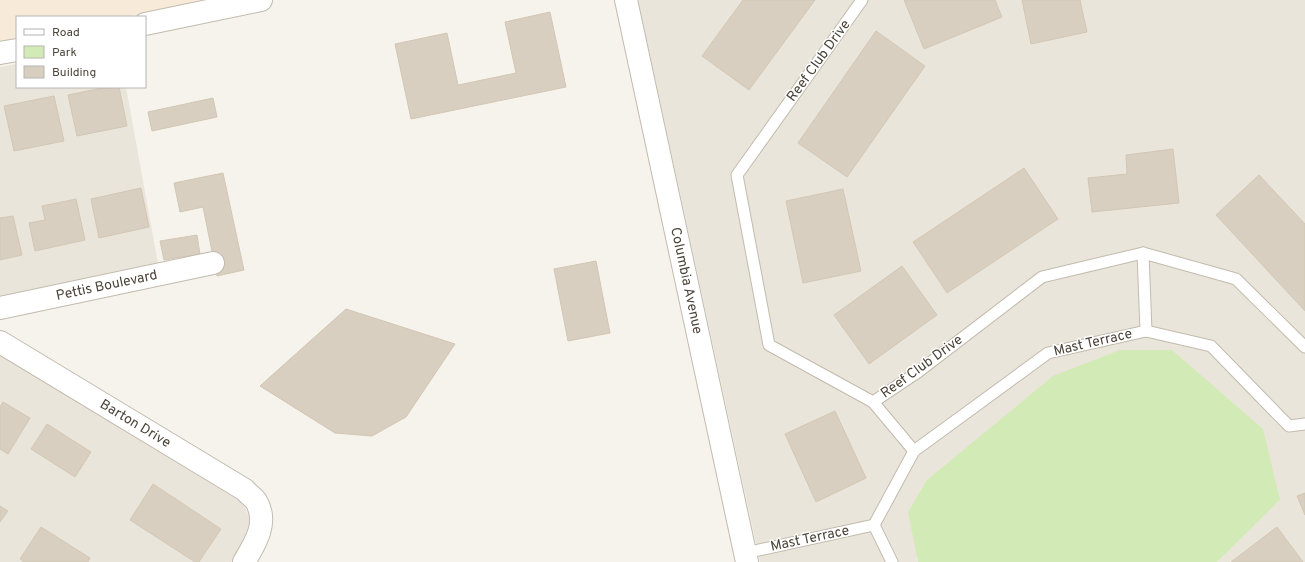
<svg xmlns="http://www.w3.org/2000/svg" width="1305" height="562" viewBox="0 0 1305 562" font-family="Overpass,sans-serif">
	<rect width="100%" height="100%" fill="#f6f3ec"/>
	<g fill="#eae5da">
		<polygon points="638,0 1305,0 1305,562 1217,562 1280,500 916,558 918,562 760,562"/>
		<polygon points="17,64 17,87 126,87 158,264 0,297 0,67"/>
		<polygon points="0,355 237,499 245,507 249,517 249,525 245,539 231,562 0,562"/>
	</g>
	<polygon fill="#f7ead8" points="0,0 208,0 124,17 17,17 17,38 0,42"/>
	<polygon fill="#d2eab5" points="1120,350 1172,350 1263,429 1280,500 1217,562 918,562 908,512 927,480 1053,376"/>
	<g fill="#d8cfc1" stroke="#d3c7b4">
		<polygon points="743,0 815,0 749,90 702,56"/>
		<polygon points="904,0 995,0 1002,17 924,49"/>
		<polygon points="1022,0 1080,0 1087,32 1031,44"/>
		<polygon points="550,12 566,87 411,119 395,44 447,33 458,85 516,73 505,22"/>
		<polygon points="876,31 925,66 847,177 798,143"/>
		<polygon points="107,87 119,87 127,126 77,136 68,95"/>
		<polygon points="54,96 64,141 14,151 4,106"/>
		<polygon points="213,98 217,117 152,131 148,112"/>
		<polygon points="1173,149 1179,203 1092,212 1088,178 1127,174 1126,155"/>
		<polygon points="1024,168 1058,219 947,293 913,242"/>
		<polygon points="223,173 244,270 217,276 203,207 180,212 174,183"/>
		<polygon points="1259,175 1305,224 1305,311 1216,215"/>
		<polygon points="141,188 149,227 99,238 91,199"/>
		<polygon points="843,189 861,271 803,283 786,201"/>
		<polygon points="76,199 85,240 35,251 29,223 45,220 42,206"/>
		<polygon points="13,216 22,255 0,260 0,218"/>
		<polygon points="197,235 200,254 164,260 160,241"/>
		<polygon points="596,261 610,333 568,341 554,269"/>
		<polygon points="902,266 937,315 869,364 834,315"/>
		<polygon points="346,309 455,344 406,417 372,436 335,433 260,386"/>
		<polygon points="3,402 30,418 8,454 0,449 0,407"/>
		<polygon points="835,411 866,478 816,502 785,434"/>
		<polygon points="47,424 91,452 75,477 31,449"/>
		<polygon points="153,484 221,529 199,562 195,562 130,520"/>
		<polygon points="1305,493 1305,515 1297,496"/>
		<polygon points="0,506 8,511 0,522"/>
		<polygon points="41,527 90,558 88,562 24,562 20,559"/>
		<polygon points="1277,527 1303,562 1231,562"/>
	</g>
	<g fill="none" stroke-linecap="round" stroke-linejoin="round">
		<g stroke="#c2bbae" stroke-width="13">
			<g id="service">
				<polyline points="862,0 737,175 769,345 873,402 918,372 1042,277 1143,253 1236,279 1305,347"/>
				<polyline points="1143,253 1146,331"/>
				<polyline points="873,402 914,451"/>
				<polyline points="874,525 914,451 1048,353 1146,331 1211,346 1289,426 1305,424"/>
				<polyline points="745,553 874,525 892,562"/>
			</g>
		</g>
		<g stroke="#c2bbae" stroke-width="24">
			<g id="minor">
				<path id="s1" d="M0,308L213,263"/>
				<path id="s2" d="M0,342L245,490C248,494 253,497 256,501C269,522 255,544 244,562"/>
			</g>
		</g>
		<g stroke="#c2bbae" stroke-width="24">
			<g id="tertiary">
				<path id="s3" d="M626,0L747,562"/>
				<polyline points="145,24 261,0"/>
				<polyline points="0,53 17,50"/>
			</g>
		</g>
		<use href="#service" stroke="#fff" stroke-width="11"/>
		<use href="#minor" stroke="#fff" stroke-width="22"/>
		<use href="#tertiary" stroke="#fff" stroke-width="22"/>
	</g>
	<g text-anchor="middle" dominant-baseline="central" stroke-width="3" stroke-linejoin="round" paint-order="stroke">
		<g font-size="14" fill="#4b4439" stroke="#fff">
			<text transform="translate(819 61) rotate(-54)">Reef Club Drive</text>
			<text stroke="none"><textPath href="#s3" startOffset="287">Columbia Avenue</textPath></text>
			<text stroke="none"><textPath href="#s1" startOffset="109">Pettis Boulevard</textPath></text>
			<text transform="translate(1093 343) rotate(-13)">Mast Terrace</text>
			<text transform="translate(922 367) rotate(-36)">Reef Club Drive</text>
			<text stroke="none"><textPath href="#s2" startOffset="158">Barton Drive</textPath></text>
			<text transform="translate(810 539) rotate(-12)">Mast Terrace</text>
		</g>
	</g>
	<rect x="16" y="16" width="130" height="72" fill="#ffffff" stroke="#b7b4b0"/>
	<rect x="24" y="29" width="20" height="6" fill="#ffffff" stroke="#b7b4b0"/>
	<text x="52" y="36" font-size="12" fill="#4b4439">Road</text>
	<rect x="24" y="46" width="20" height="12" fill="#d2eab5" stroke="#b7b4b0"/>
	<text x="52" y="56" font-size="12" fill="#4b4439">Park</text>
	<rect x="24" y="66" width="20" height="12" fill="#d8cfc1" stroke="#b7b4b0"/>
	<text x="52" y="76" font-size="12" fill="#4b4439">Building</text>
</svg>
